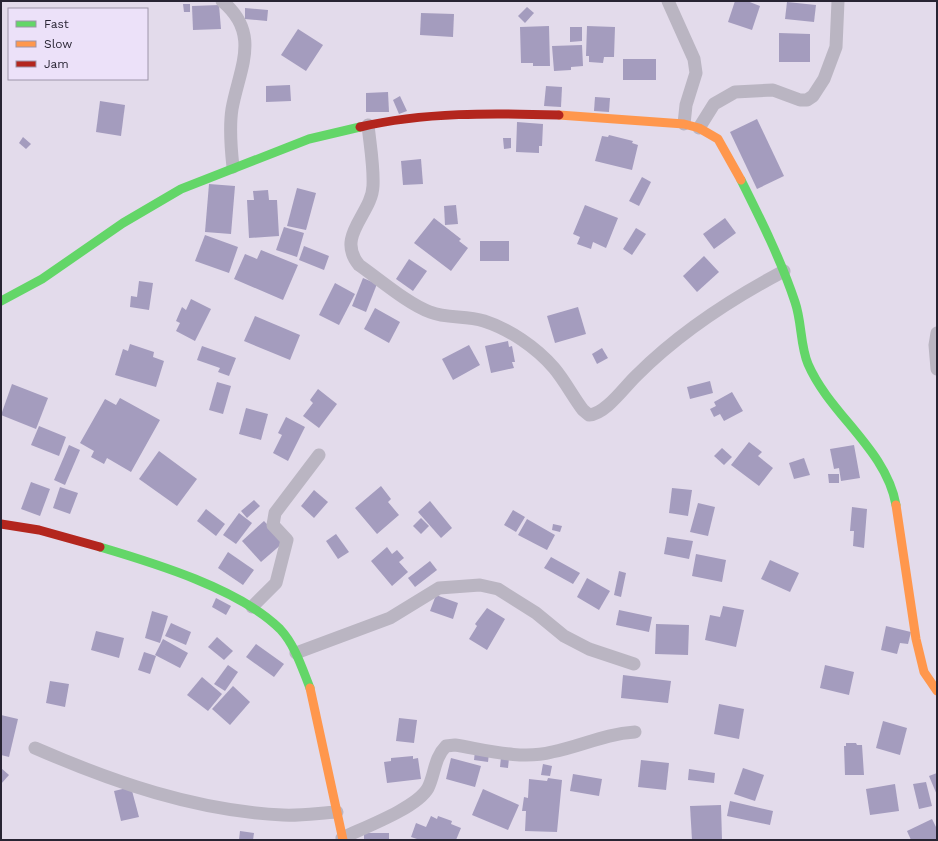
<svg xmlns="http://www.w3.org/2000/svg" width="938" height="841" viewBox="0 0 938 841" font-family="'Work Sans',sans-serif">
	<rect width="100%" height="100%" fill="#e3dbeb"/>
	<g fill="#a49cbe">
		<polygon points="735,1 747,1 760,6 752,30 728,22"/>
		<polygon points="787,2 816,5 814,22 785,19"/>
		<polygon points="183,4 190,4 190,12 184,12"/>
		<polygon points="219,5 221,29 193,30 192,6"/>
		<polygon points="527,7 534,13 525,23 518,16"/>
		<polygon points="245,8 268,10 267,21 245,19"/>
		<polygon points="421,13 454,14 453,37 420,35"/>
		<polygon points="549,26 550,66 533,66 533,63 521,63 520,27"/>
		<polygon points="587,26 615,27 614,57 604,57 603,63 589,62 589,56 586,56"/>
		<polygon points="570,27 582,27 582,41 570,42"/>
		<polygon points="298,29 323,45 306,71 281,55"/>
		<polygon points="779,33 810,34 810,62 779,62"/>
		<polygon points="582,45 583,66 571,67 571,70 554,71 552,46"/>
		<rect x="623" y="59" width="33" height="21"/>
		<polygon points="290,85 291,101 266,102 266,86"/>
		<polygon points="546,86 562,87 561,107 544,106"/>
		<polygon points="388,92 389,112 366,112 366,93"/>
		<polygon points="400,96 407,111 399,114 393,100"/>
		<polygon points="595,97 610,98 609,112 594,111"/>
		<polygon points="100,101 125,105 121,136 96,132"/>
		<polygon points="757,119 784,176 757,189 730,132"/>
		<polygon points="517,122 543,124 542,146 539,146 539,153 516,152"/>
		<polygon points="609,135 633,141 632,143 638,145 632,170 595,161 602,136 608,137"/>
		<polygon points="23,137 31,144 26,149 19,143"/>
		<polygon points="503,138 511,138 511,148 504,149"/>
		<polygon points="421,159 423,184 403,185 401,161"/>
		<polygon points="642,177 651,182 639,206 629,201"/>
		<polygon points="209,184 235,186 231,234 205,232"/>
		<polygon points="297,188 316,193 306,230 287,226"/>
		<polygon points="268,190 269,200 277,200 279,236 249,238 247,200 254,200 253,191"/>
		<polygon points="456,205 458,224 445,225 444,206"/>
		<polygon points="585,205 618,218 606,248 593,242 591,249 577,244 580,237 573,234"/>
		<polygon points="434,218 461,239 459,241 468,248 451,271 414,243"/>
		<polygon points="725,218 736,233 714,249 703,234"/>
		<polygon points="284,227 304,233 297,257 276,250"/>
		<polygon points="636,228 646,234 632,255 623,249"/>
		<polygon points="205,235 238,247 229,273 195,261"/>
		<rect x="480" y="241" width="29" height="20"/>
		<polygon points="304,246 329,256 324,270 299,260"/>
		<polygon points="261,250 298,265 283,300 234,279 245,254 257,259"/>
		<polygon points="704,256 719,272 697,292 683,276"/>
		<polygon points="409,259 427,271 413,291 396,279"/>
		<polygon points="363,278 377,284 366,312 352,306"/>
		<polygon points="139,281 153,283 149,310 130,307 131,296 137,297"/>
		<polygon points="335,283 355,294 339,325 319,315"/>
		<polygon points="191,299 211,309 195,341 176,331 180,323 176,321 182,307 186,310"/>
		<polygon points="578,307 586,334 555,343 547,316"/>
		<polygon points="375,308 400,322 389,343 364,329"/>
		<polygon points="255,316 300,335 290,360 244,341"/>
		<polygon points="508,341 509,347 512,346 515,362 512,362 514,368 491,373 485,346"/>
		<polygon points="130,344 154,352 153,357 164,361 156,387 115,375 123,349 128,351"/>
		<polygon points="469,345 480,365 453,380 442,359"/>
		<polygon points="202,346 236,358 229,376 218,372 220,368 197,360"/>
		<polygon points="602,348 608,358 597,364 592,354"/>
		<polygon points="710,381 713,393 690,399 687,387"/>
		<polygon points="217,382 231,386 223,414 209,410"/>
		<polygon points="12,384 48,398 36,429 1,415"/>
		<polygon points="318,389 337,404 319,428 303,416 313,403 310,400"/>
		<polygon points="732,392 743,411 724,421 720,414 714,417 710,409 716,406 714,402"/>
		<polygon points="120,398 160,420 131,472 107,458 104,464 91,457 94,451 80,443 105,399 116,405"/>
		<polygon points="246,408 268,414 261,440 239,434"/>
		<polygon points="286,417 305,427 288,461 273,453 282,435 278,433"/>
		<polygon points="39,426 66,437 59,456 31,445"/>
		<polygon points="749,442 762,452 758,456 773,468 759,486 731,465"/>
		<polygon points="69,445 80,450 65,485 54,480"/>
		<polygon points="854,445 860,478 841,481 839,468 834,469 830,449"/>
		<polygon points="722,448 732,457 724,465 714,456"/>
		<polygon points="159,451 197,479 177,506 139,479"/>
		<polygon points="804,458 810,475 794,479 789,463"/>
		<polygon points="828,474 839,474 839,483 829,483"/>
		<polygon points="31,482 50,489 40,516 21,509"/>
		<polygon points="381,486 391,499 388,502 399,515 377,534 355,508"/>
		<polygon points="60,487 78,493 70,514 53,508"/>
		<polygon points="672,488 692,490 688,516 669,513"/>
		<polygon points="314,490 328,502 314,518 301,506"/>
		<polygon points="254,500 260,506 247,518 241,511"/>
		<polygon points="430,501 452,528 441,538 418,512"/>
		<polygon points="698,503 715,507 708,536 690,532"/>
		<polygon points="852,507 867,509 864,548 853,546 854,531 850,531"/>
		<polygon points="206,509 225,524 216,536 197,521"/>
		<polygon points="513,510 525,517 516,532 504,525"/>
		<polygon points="239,513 252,523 236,544 223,535"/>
		<polygon points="421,518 429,526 421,534 413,526"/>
		<polygon points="527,519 555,535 547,550 518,535"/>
		<polygon points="264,521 284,542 261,562 242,541"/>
		<polygon points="553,524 562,526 560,532 552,530"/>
		<polygon points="336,534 349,552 338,559 326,541"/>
		<polygon points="667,537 693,541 689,559 664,554"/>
		<polygon points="387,547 392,554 397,550 404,558 399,562 408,572 392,586 371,561"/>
		<polygon points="228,552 254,570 243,585 218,568"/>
		<polygon points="696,554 726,560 722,582 692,576"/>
		<polygon points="551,557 580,573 573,584 544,568"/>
		<polygon points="770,560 799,573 790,592 761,579"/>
		<polygon points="430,561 437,570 415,587 408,578"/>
		<polygon points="619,571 626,573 621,597 614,595"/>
		<polygon points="587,578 610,591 599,610 577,597"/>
		<polygon points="436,595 458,603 453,619 430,611"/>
		<polygon points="216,598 231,606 226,615 212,607"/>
		<polygon points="723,606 744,610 736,647 705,640 710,615 720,617"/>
		<polygon points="487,608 505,619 487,650 469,639 477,626 475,624"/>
		<polygon points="619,610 652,617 649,632 616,625"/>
		<polygon points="152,611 168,616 160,643 145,638"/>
		<polygon points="171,623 191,632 186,645 165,636"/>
		<polygon points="656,624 689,625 688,655 655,654"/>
		<polygon points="886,626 911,632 908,644 900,643 897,654 881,650"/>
		<polygon points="96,631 124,638 119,658 91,650"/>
		<polygon points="217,637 233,651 224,660 208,647"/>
		<polygon points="163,639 188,653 180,668 155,655"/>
		<polygon points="256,644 284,664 274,677 246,657"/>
		<polygon points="144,652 156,656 150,674 138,670"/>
		<polygon points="228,665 238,672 225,691 214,684"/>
		<polygon points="825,665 854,672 849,695 820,688"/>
		<polygon points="623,675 671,681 668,703 621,698"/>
		<polygon points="202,677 222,694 208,711 187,695"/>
		<polygon points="50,681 69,684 65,707 46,703"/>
		<polygon points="233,686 250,702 230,725 212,709"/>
		<polygon points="719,704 744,709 739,739 714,734"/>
		<polygon points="1,715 18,719 9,757 1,755"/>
		<polygon points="399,718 417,720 414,743 396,741"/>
		<polygon points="883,721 907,728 900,755 876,748"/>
		<polygon points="846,743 856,743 857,745 862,745 864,775 845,775 844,746 846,746"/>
		<polygon points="475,751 489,753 488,762 474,760"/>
		<polygon points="413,756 413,759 418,758 421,779 387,783 384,762 391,761 391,758"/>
		<polygon points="501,757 509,758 508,768 500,767"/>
		<polygon points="451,758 481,766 475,787 446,779"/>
		<polygon points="641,760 669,763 666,790 638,787"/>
		<polygon points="543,764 552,766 550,776 541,775"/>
		<polygon points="1,768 9,775 1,784"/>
		<polygon points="743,768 764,775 755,801 734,794"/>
		<polygon points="689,769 715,773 714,783 688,780"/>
		<polygon points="937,773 937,795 929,776"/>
		<polygon points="573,774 602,779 599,796 570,791"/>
		<polygon points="548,778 562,780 557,832 525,831 526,811 522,811 524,797 528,798 529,779 547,781"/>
		<polygon points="926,782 932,806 919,809 913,784"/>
		<polygon points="895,784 899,811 870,815 866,789"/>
		<polygon points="131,787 139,817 121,821 114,791"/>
		<polygon points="483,789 519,805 508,830 472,815"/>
		<polygon points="730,801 773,811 770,825 727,816"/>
		<polygon points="721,805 722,840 692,840 690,806"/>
		<polygon points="431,816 437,819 438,816 452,821 451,824 461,828 456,840 420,840 411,837 416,823 426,827"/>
		<polygon points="932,819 937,829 937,840 911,840 907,831"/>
		<polygon points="240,831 254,833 253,840 239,840"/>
		<rect x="364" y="833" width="25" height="7"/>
	</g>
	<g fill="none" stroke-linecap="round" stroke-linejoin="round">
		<g stroke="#bab5c2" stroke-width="13">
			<path d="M222,1C262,34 239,69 232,109C229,128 231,149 233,167"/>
			<polyline points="668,1 694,59 696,73 686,105 684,124"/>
			<path d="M368,125C370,145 374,166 373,186C372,214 335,236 359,265C379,279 408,304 430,312C447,319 466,315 484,321C509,329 536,347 554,368C565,381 573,397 583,410L589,415C606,414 625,386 637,375C680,332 731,299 784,271"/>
			<polyline points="699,128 714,104 735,92 773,90 800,100 807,100 813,96 824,79 836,47 838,1"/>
			<polyline points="937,333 935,345 937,369"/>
			<polyline points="252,607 276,583 287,540 273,525 275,513 319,455"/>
			<polyline points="296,653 390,618 439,588 480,585 498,589 536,613 564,636 589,649 634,664"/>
			<path d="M35,748C113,782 196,811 283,815C300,816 319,813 337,812"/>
			<path d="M342,838C363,828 417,808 428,788C435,774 434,758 446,746L455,745C486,750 521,760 552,752C582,746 604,734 635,732"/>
		</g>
		<g stroke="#63d668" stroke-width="9">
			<path d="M741,180C761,220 781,260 795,302C802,322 800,345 808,364C830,415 886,449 896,505"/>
			<polyline points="1,301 42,279 123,223 181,189 309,139 360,127"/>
			<path d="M100,547C154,563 240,589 280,629C295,645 302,668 310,688"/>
		</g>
		<g stroke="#ff974d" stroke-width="9">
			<polyline points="559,115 684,124 699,128 718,139 741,180"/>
			<polyline points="896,505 916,639 924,672 937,691"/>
			<polyline points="310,688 343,840"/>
		</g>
		<g stroke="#b3261e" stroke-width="9">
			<path d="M360,127C424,112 493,113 559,115"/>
			<polyline points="1,524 39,530 100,547"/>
		</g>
	</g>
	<rect width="938" height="841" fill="none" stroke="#282433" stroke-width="4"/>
	<rect x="8" y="8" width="140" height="72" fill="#ece1f9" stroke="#9e95aa"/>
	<rect x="16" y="21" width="20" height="6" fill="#63d668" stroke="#9e95aa"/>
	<text x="44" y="28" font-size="12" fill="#282433">Fast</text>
	<rect x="16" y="41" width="20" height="6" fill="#ff974d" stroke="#9e95aa"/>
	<text x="44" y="48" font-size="12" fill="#282433">Slow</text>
	<rect x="16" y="61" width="20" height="6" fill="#b3261e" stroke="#9e95aa"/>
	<text x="44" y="68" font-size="12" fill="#282433">Jam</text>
</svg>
